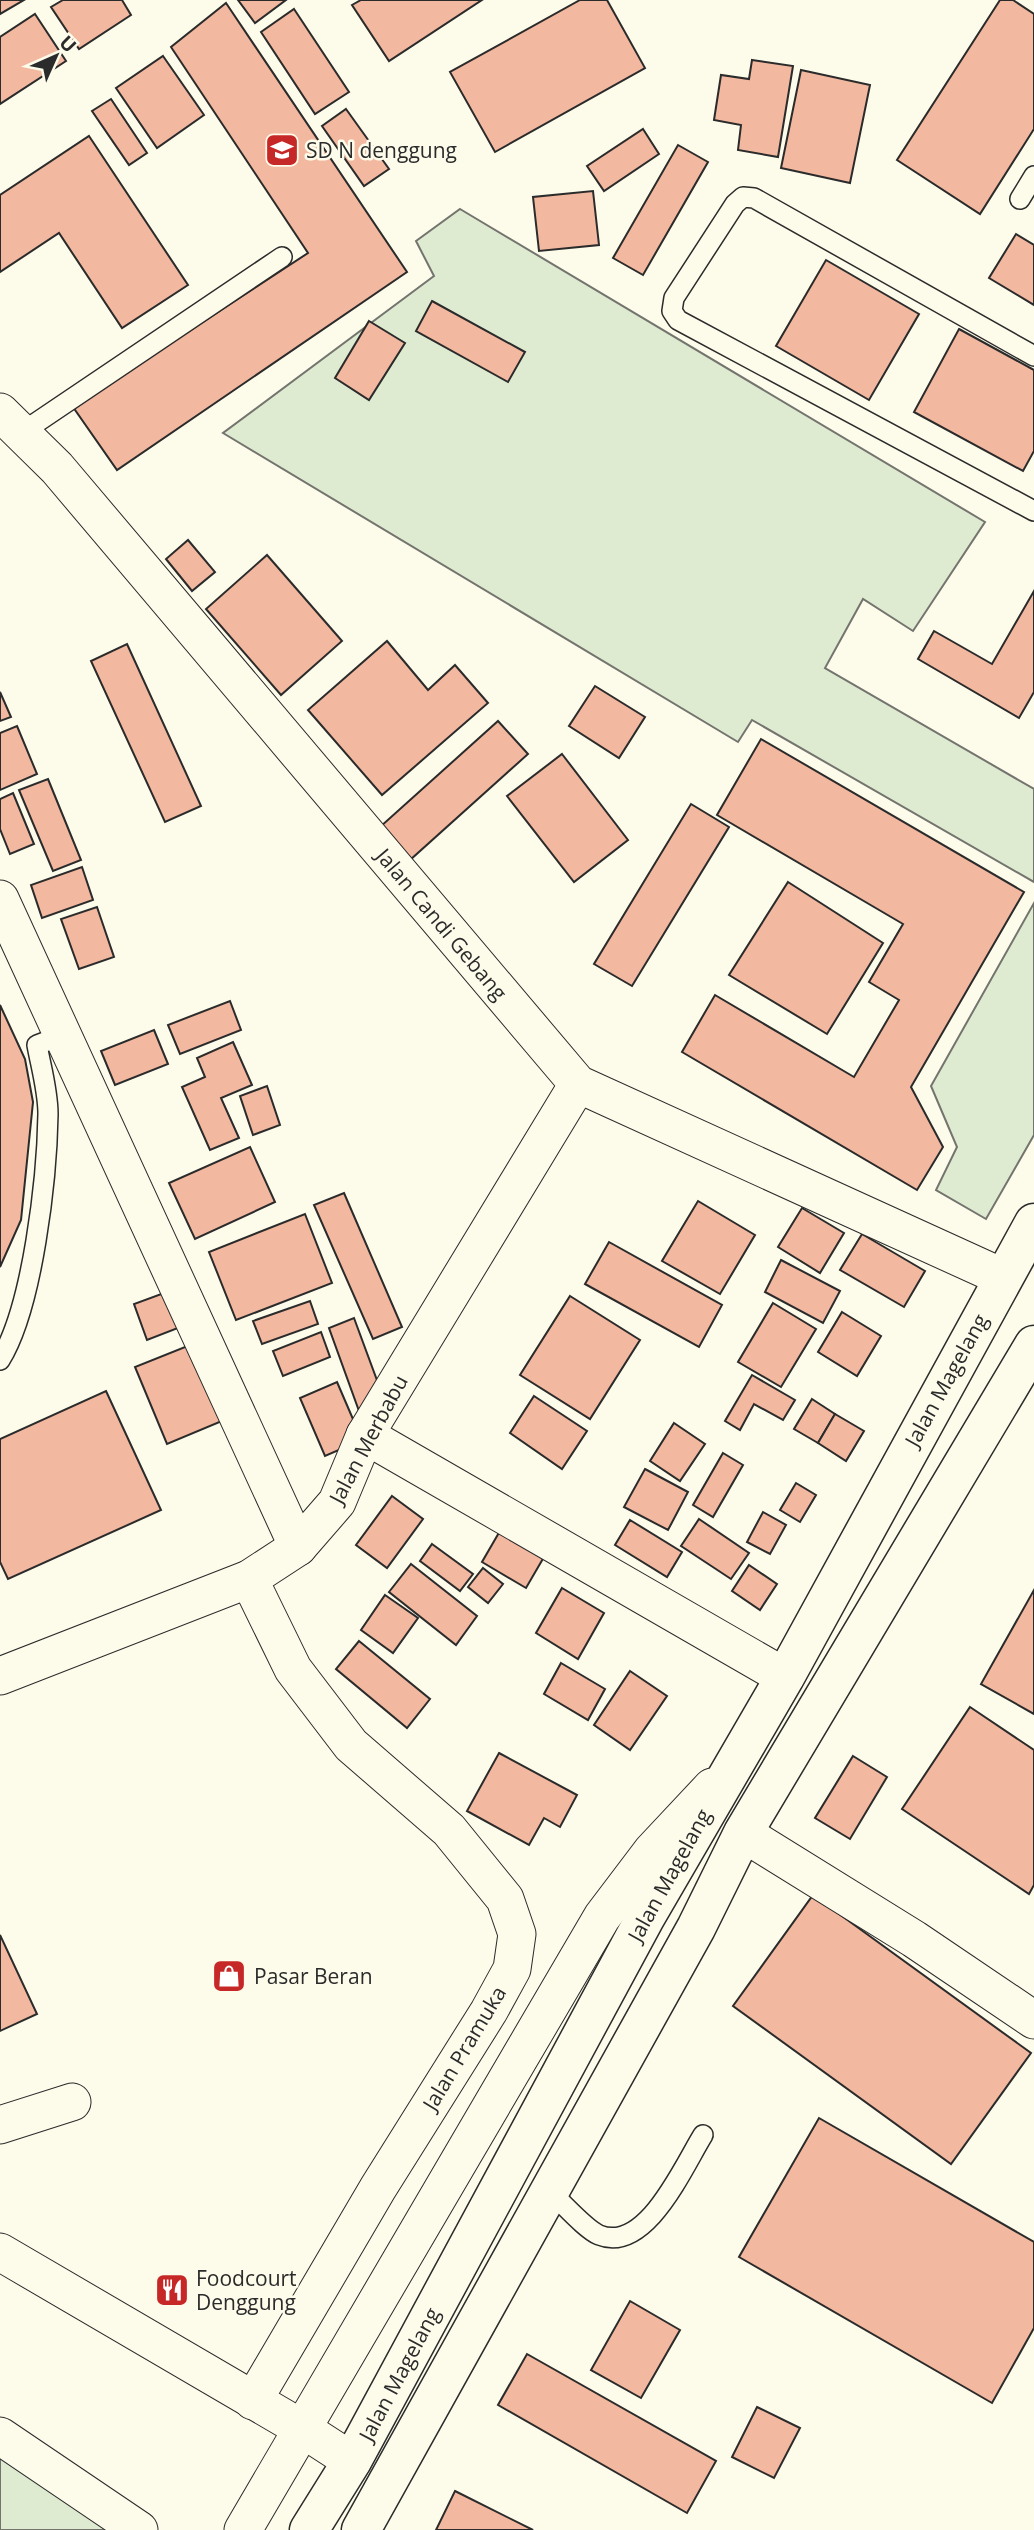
<svg xmlns="http://www.w3.org/2000/svg" width="1034" height="2530" viewBox="0 0 1034 2530" font-family="'Open Sans',sans-serif">
	<rect width="100%" height="100%" fill="#fdfbea"/>
	<g fill="#deebd1" stroke="#74746e" stroke-width="2">
		<polygon points="460,209 985,522 913,631 863,599 825,668 1034,789 1034,882 752,720 738,742 223,433 434,276 416,241"/>
		<polygon points="1034,903 1034,1135 986,1219 936,1190 957,1147 931,1086"/>
		<polygon points="0,2439 138,2530 0,2530"/>
	</g>
	<g fill="#f2b8a0" stroke="#2b2b2b" stroke-width="2">
		<polygon points="0,0 24,0 0,14"/>
		<polygon points="63,0 122,0 131,15 79,49 51,7"/>
		<polygon points="238,0 286,0 255,23"/>
		<polygon points="361,0 482,0 389,61 352,5"/>
		<polygon points="580,0 607,0 645,68 495,152 450,72"/>
		<polygon points="1000,0 1013,0 1034,14 1034,129 980,214 897,160"/>
		<polygon points="226,3 407,272 117,470 73,407 308,253 171,47"/>
		<polygon points="294,9 349,92 315,114 261,32"/>
		<polygon points="35,14 66,61 0,104 0,37"/>
		<polygon points="163,56 204,115 157,148 116,88"/>
		<polygon points="752,60 793,66 778,157 738,150 741,125 714,120 721,75 749,79"/>
		<polygon points="801,70 870,85 850,183 781,168"/>
		<polygon points="111,99 147,153 129,165 92,111"/>
		<polygon points="346,109 389,169 364,186 322,126"/>
		<polygon points="643,129 659,154 604,191 587,166"/>
		<polygon points="89,136 188,285 122,328 59,233 0,272 0,195"/>
		<polygon points="678,145 708,162 643,275 613,258"/>
		<polygon points="593,191 599,245 539,251 533,197"/>
		<polygon points="1016,234 1034,245 1034,305 989,278"/>
		<polygon points="826,260 919,314 869,400 776,346"/>
		<polygon points="432,301 525,352 508,382 416,331"/>
		<polygon points="369,321 405,343 369,400 335,378"/>
		<polygon points="959,329 1034,370 1034,451 1023,471 914,412"/>
		<polygon points="188,540 215,572 192,591 166,559"/>
		<polygon points="267,555 342,641 281,695 206,609"/>
		<polygon points="1034,591 1034,692 1019,718 918,659 934,631 992,664"/>
		<polygon points="387,641 428,690 455,665 488,703 382,795 308,710"/>
		<polygon points="127,644 201,806 165,822 91,661"/>
		<polygon points="595,686 645,717 619,758 569,726"/>
		<polygon points="0,692 11,717 0,721"/>
		<polygon points="498,721 528,754 410,860 380,827"/>
		<polygon points="17,726 37,774 0,790 0,733"/>
		<polygon points="761,739 1024,892 911,1087 943,1147 917,1190 682,1052 715,995 854,1077 899,1000 869,982 903,924 717,815"/>
		<polygon points="562,754 628,840 574,882 507,796"/>
		<polygon points="48,779 81,860 53,871 19,790"/>
		<polygon points="13,793 34,844 10,854 0,829 0,799"/>
		<polygon points="691,804 729,827 632,986 594,964"/>
		<polygon points="82,867 93,900 42,918 31,885"/>
		<polygon points="788,882 883,943 827,1034 729,975"/>
		<polygon points="97,907 114,957 79,969 61,919"/>
		<polygon points="230,1001 241,1030 180,1054 168,1025"/>
		<polygon points="0,1005 25,1059 33,1102 21,1220 0,1267"/>
		<polygon points="154,1030 168,1064 115,1085 101,1051"/>
		<polygon points="233,1042 252,1085 221,1098 239,1138 210,1150 182,1087 205,1077 197,1058"/>
		<polygon points="267,1086 280,1125 253,1135 240,1096"/>
		<polygon points="250,1147 275,1202 195,1239 169,1183"/>
		<polygon points="344,1193 402,1327 373,1339 314,1205"/>
		<polygon points="698,1201 755,1235 720,1294 662,1261"/>
		<polygon points="802,1208 844,1233 820,1273 778,1247"/>
		<polygon points="305,1214 332,1283 236,1320 209,1252"/>
		<polygon points="862,1234 925,1271 904,1307 840,1270"/>
		<polygon points="609,1242 722,1305 699,1347 585,1284"/>
		<polygon points="781,1260 840,1291 823,1323 765,1292"/>
		<polygon points="164,1293 178,1328 147,1340 134,1304"/>
		<polygon points="570,1296 640,1340 590,1419 520,1375"/>
		<polygon points="310,1301 318,1324 262,1344 253,1321"/>
		<polygon points="773,1303 816,1329 781,1387 738,1362"/>
		<polygon points="842,1312 881,1336 857,1376 818,1352"/>
		<polygon points="354,1318 385,1402 359,1411 329,1328"/>
		<polygon points="321,1332 330,1357 283,1376 273,1351"/>
		<polygon points="190,1345 222,1421 167,1444 135,1367"/>
		<polygon points="752,1375 795,1400 783,1420 754,1404 740,1430 725,1421"/>
		<polygon points="337,1382 362,1440 325,1456 300,1398"/>
		<polygon points="106,1391 161,1510 8,1579 0,1562 0,1439"/>
		<polygon points="534,1396 587,1431 562,1469 510,1433"/>
		<polygon points="812,1399 835,1414 818,1443 794,1429"/>
		<polygon points="835,1414 864,1431 846,1461 818,1443"/>
		<polygon points="674,1423 705,1444 680,1481 650,1461"/>
		<polygon points="723,1453 743,1465 713,1517 693,1505"/>
		<polygon points="645,1469 688,1492 668,1530 624,1507"/>
		<polygon points="796,1483 816,1495 800,1522 780,1510"/>
		<polygon points="392,1496 423,1519 387,1568 356,1545"/>
		<polygon points="763,1512 786,1525 770,1554 747,1542"/>
		<polygon points="699,1519 749,1553 731,1579 681,1546"/>
		<polygon points="630,1520 682,1552 667,1577 615,1545"/>
		<polygon points="504,1524 548,1550 526,1588 482,1562"/>
		<polygon points="432,1544 473,1574 460,1591 420,1561"/>
		<polygon points="411,1564 477,1616 456,1645 389,1592"/>
		<polygon points="749,1565 777,1584 760,1610 732,1591"/>
		<polygon points="483,1568 503,1584 488,1603 468,1587"/>
		<polygon points="562,1588 604,1613 578,1659 536,1633"/>
		<polygon points="1034,1590 1034,1714 981,1684"/>
		<polygon points="385,1595 418,1618 393,1653 361,1630"/>
		<polygon points="359,1641 430,1699 407,1728 336,1669"/>
		<polygon points="561,1663 605,1689 588,1720 544,1694"/>
		<polygon points="630,1671 667,1696 630,1750 594,1725"/>
		<polygon points="970,1707 1034,1750 1034,1885 1029,1894 902,1809"/>
		<polygon points="499,1753 577,1795 560,1827 544,1818 529,1845 467,1811"/>
		<polygon points="853,1756 887,1777 850,1839 815,1818"/>
		<polygon points="813,1895 1031,2053 951,2164 733,2006"/>
		<polygon points="0,1935 37,2014 0,2031"/>
		<polygon points="819,2118 1034,2242 1034,2328 992,2403 739,2257"/>
		<polygon points="630,2301 680,2330 641,2398 591,2370"/>
		<polygon points="527,2354 716,2461 687,2513 498,2405"/>
		<polygon points="757,2407 800,2428 774,2478 732,2457"/>
		<polygon points="455,2491 533,2530 436,2530"/>
	</g>
	<g fill="none" stroke-linecap="round" stroke-linejoin="round">
		<g stroke="#2b2b2b" stroke-width="22">
			<g id="service">
				<polyline points="1020,199 1034,176"/>
				<polyline points="1034,356 754,198 743,197 735,204 674,298 672,311 678,320 1034,511"/>
				<polyline points="21,433 282,257"/>
				<path d="M0,1360C33,1307 47,1177 48,1114C48,1091 41,1067 37,1045L63,1035"/>
				<path d="M550,2192C562,2202 585,2229 599,2235C646,2254 683,2167 703,2135"/>
			</g>
		</g>
		<g stroke="#2b2b2b" stroke-width="39">
			<g id="minor">
				<polyline points="0,412 57,468 578,1084 1002,1277"/>
				<polyline points="0,899 298,1547"/>
				<polyline points="365,1435 785,1677"/>
				<polyline points="249,1579 293,1669 351,1745 449,1830 505,1899 517,1934 512,1969 489,2011 378,2188 253,2401"/>
				<polyline points="0,1676 249,1579 298,1547 337,1502 365,1435 578,1084"/>
				<polyline points="743,1833 914,1939 1034,2020"/>
				<polyline points="0,2125 72,2102"/>
				<polyline points="0,2252 301,2428 352,2461"/>
				<polyline points="0,2436 139,2530"/>
				<polyline points="243,2530 602,1917 652,1851 712,1787"/>
			</g>
		</g>
		<g stroke="#2b2b2b" stroke-width="41">
			<g id="trunk">
				<polyline points="309,2530 352,2461 645,1918 785,1677 1034,1223"/>
				<polyline points="361,2530 696,1928 743,1833 1034,1345"/>
			</g>
		</g>
		<use href="#service" stroke="#fdfbea" stroke-width="19"/>
		<use href="#minor" stroke="#fdfbea" stroke-width="37"/>
		<use href="#trunk" stroke="#fdfbea" stroke-width="38"/>
	</g>
	<defs>
		<g id="school-square" transform="scale(1.75)"><rect x="-9" y="-9" width="18" height="18" rx="4" fill="#c62828" stroke="#fdfbea"/><path d="M0-5L7-2L0 1L-7-2ZM-4 1L0 2.5L4 1V4Q0 6-4 4Z" fill="#fff"/></g>
		<g id="shop-square" transform="scale(1.75)"><rect x="-9" y="-9" width="18" height="18" rx="4" fill="#c62828" stroke="#fdfbea"/><path d="M-5-2.5h2.3a2.7 3.5 0 0 1 5.4 0H5L5.5 6h-11ZM-1.5-2.5h3a1.5 2.3 0 0 0-3 0Z" fill="#fff"/></g>
		<g id="restaurant-square" transform="scale(1.75)"><rect x="-9" y="-9" width="18" height="18" rx="4" fill="#c62828" stroke="#fdfbea"/><path d="M-5-6h1v4h1v-4h1v4h1v-4h1v5L-1.5 .5V6h-2V.5L-5-1ZM5-6V6H3V1.5H1.5Q1.5-4 5-6Z" fill="#fff"/></g>
	</defs>
	<g fill-rule="evenodd">
		<use href="#school-square" x="282" y="150"/>
		<use href="#shop-square" x="229" y="1976"/>
		<use href="#restaurant-square" x="172" y="2290"/>
	</g>
	<g text-anchor="middle" dominant-baseline="central" stroke-width="5" stroke-linejoin="round" paint-order="stroke">
		<g font-size="21" fill="#2b2b2b" stroke="#fdfbea" text-anchor="start">
			<text x="306" y="150">SD N denggung</text>
			<text x="254" y="1976">Pasar Beran</text>
			<text x="196" y="2278">Foodcourt<tspan x="196" dy="24">Denggung</tspan></text>
		</g>
		<g font-size="21" fill="#2b2b2b" stroke="#fdfbea">
			<text transform="translate(442 924) rotate(50)">Jalan Candi Gebang</text>
			<text transform="translate(946 1380) rotate(-61)">Jalan Magelang</text>
			<text transform="translate(368 1439) rotate(-62)">Jalan Merbabu</text>
			<text transform="translate(669 1875) rotate(-61)">Jalan Magelang</text>
			<text transform="translate(464 2048) rotate(-59)">Jalan Pramuka</text>
			<text transform="translate(399 2374) rotate(-62)">Jalan Magelang</text>
		</g>
	</g>
	<g transform="translate(56 56) rotate(45)" stroke="#fdfbea" stroke-width="5" paint-order="stroke">
	<path d="M0-5L12 26L0 18L-12 26Z" fill="#2b2b2b"/>
	<text y="-10" font-size="19" font-weight="bold" text-anchor="middle" fill="#2b2b2b">U</text>
	</g>
</svg>
